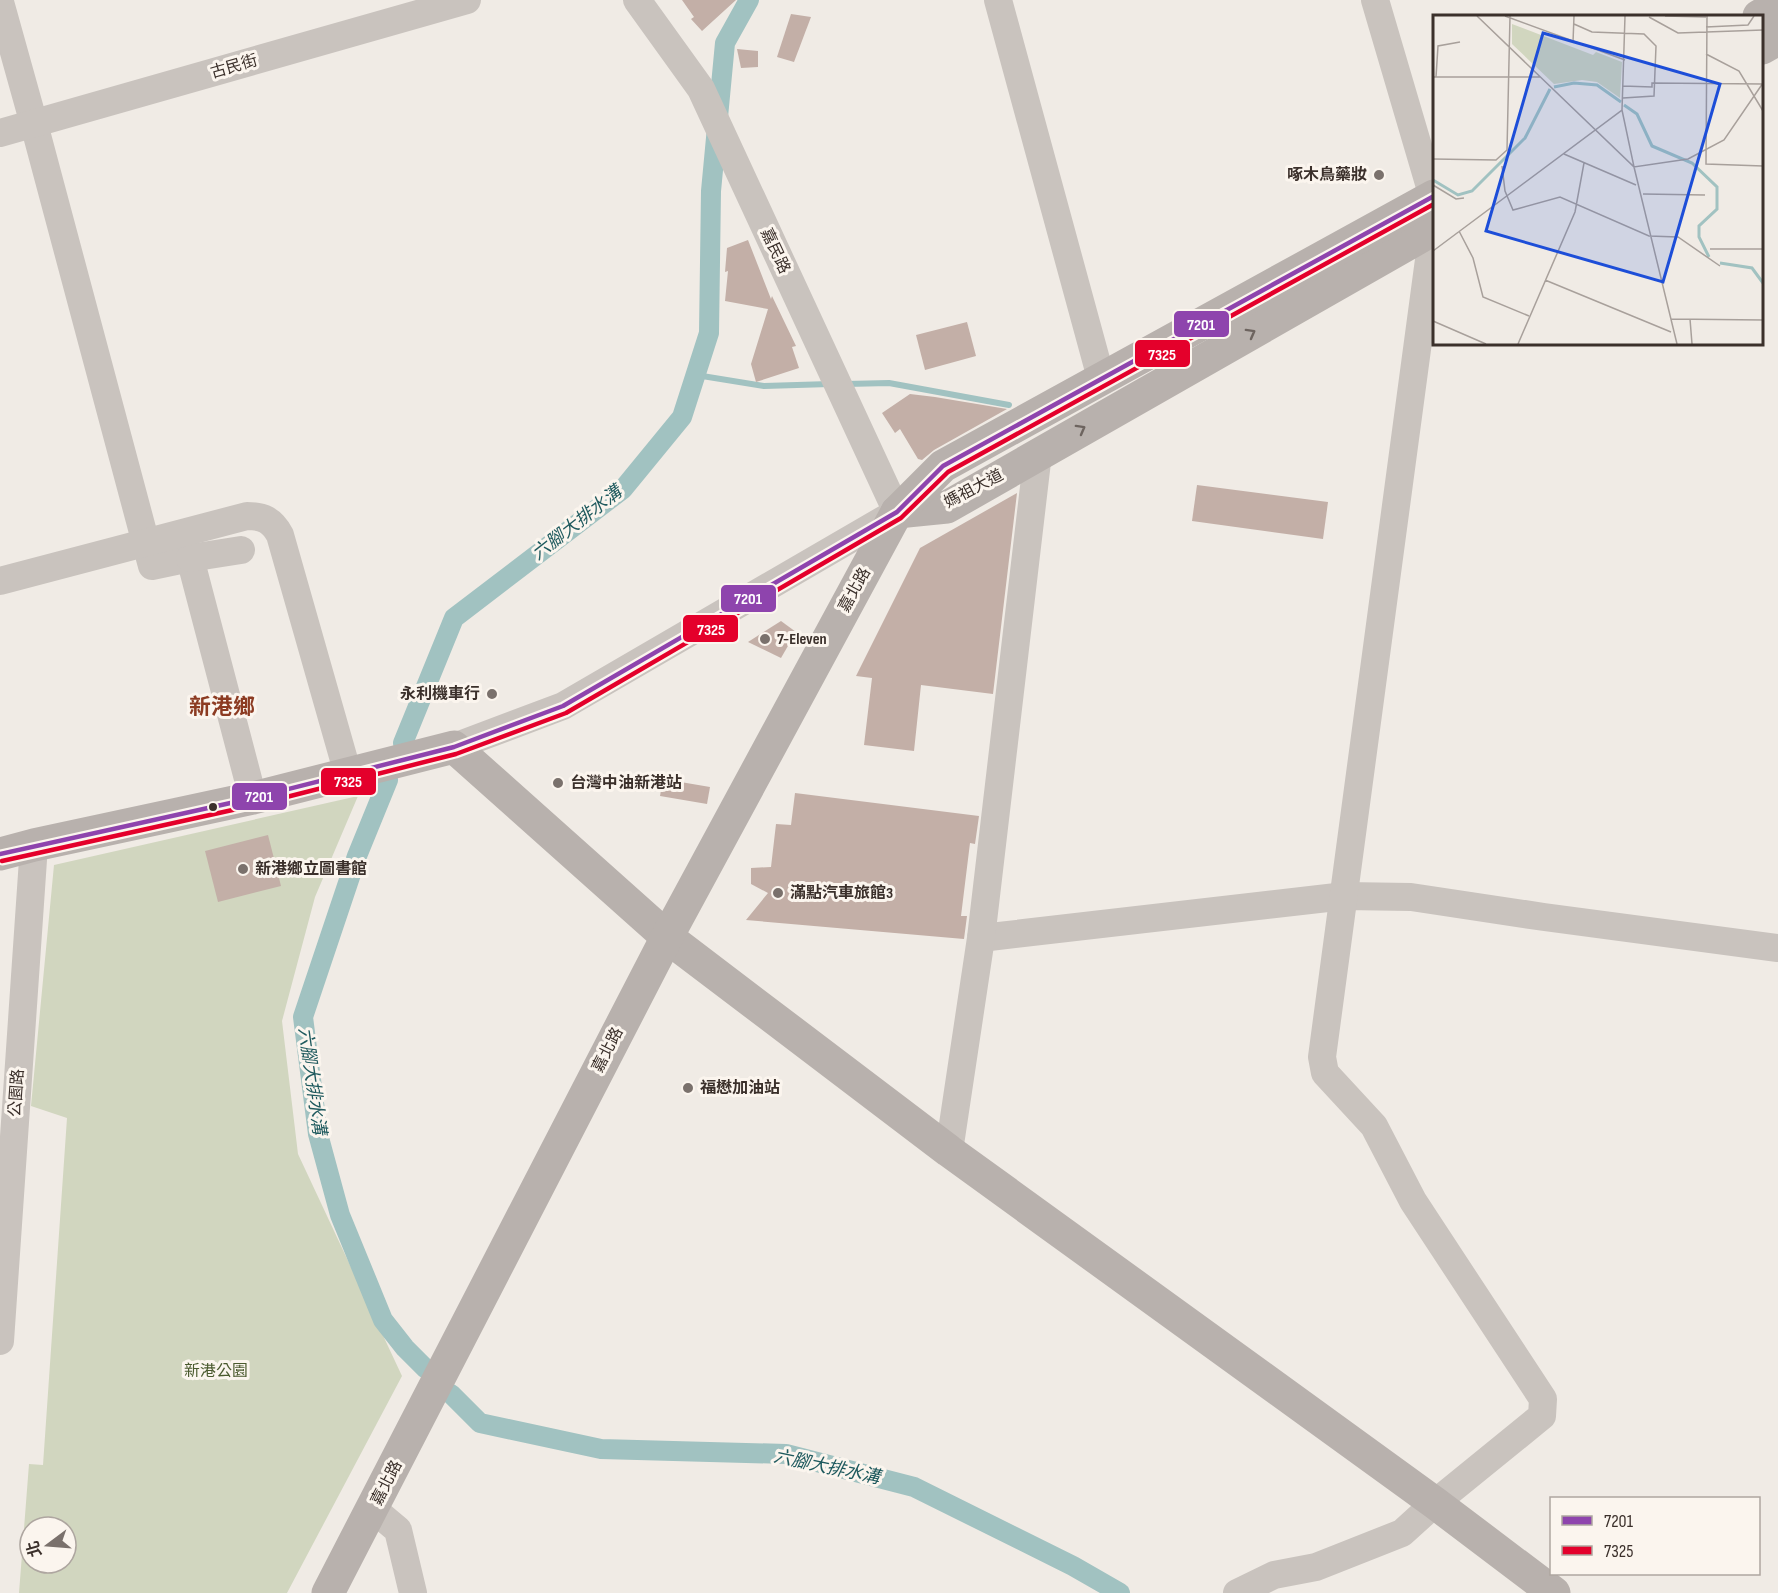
<svg xmlns="http://www.w3.org/2000/svg" width="1778" height="1593" viewBox="0 0 1778 1593" font-family="'Sofia Sans Condensed','Noto Sans TC',sans-serif">
	<rect width="100%" height="100%" fill="#f0ebe5"/>
	<path fill="#d1d6bf" fill-rule="evenodd" d="M358,796L315,897L282,1021L298,1154L402,1376L287,1593H19L29,1464L43,1465L67,1118L31,1106L54,865ZM30,1527H66V1563H30Z"/>
	<g fill="none" stroke-linecap="round" stroke-linejoin="round">
		<g stroke="#a1c2c1" stroke-width="6">
			<polyline points="696,375 764,386 830,384"/>
			<polyline points="846,384 889,383 1009,405"/>
		</g>
		<g stroke="#a1c2c1" stroke-width="20">
			<polyline points="403,743 454,618 623,489 682,417 709,333 711,191 725,43 749,0"/>
			<polyline points="388,780 357,856 303,1017 318,1134 340,1215 383,1320 405,1348 426,1369"/>
			<polyline points="451,1394 480,1423 601,1449 786,1454 914,1487 1073,1566 1120,1593"/>
		</g>
	</g>
	<g fill="#c3afa7">
		<polygon points="682,0 736,0 702,31 691,19 694,17"/>
		<polygon points="791,14 811,17 794,62 777,57"/>
		<polygon points="737,49 758,51 758,67 741,68"/>
		<polygon points="748,240 771,299 772,296 796,346 792,347 799,368 756,382 751,364 768,309 725,301 728,271 725,272 727,248"/>
		<polygon points="967,322 976,356 925,370 916,335"/>
		<polygon points="910,394 935,397 1007,409 934,450 922,460 918,459 900,429 895,433 882,413"/>
		<polygon points="1197,485 1328,502 1323,539 1192,521"/>
		<polygon points="1017,493 993,694 921,685 914,751 864,745 872,678 856,676 920,548"/>
		<polygon points="781,621 796,632 781,658 748,642"/>
		<polygon points="663,779 710,787 707,804 660,796"/>
		<polygon points="795,793 979,816 975,844 970,843 961,916 967,916 964,939 746,920 768,893 751,884 751,868 771,867 776,824 791,825"/>
		<polygon points="268,835 281,886 218,902 205,851"/>
	</g>
	<g fill="none" stroke-linecap="round" stroke-linejoin="round">
		<g stroke="#c9c3be" stroke-width="28">
			<polyline points="998,0 1101,378"/>
			<polyline points="0,2 34,124 152,566 190,558 253,798"/>
			<polyline points="0,133 467,0"/>
			<polyline points="190,558 241,550"/>
			<path d="M0,581L247,516C263,516 272,520 280,535L348,774"/>
			<polyline points="454,747 563,706 897,512 701,89 637,0"/>
			<polyline points="981,938 1345,896 1411,897 1544,917 1778,948"/>
			<polyline points="949,1151 981,938 1038,453"/>
			<polyline points="0,1341 34,845"/>
			<polyline points="373,1509 398,1530 413,1593"/>
			<polyline points="1237,1593 1274,1575 1316,1567 1402,1533 1435,1503 1542,1416 1543,1399 1413,1201 1374,1126 1325,1073 1322,1057 1433,230 1433,197 1375,0"/>
		</g>
		<g stroke="#b8b1ad" stroke-width="33">
			<polyline points="1759,16 1778,6"/>
			<polyline points="1762,48 1778,39"/>
			<polyline points="897,512 947,507 1434,229"/>
			<polyline points="0,854 34,845 253,798 454,747 667,937 949,1151 1435,1503 1554,1593"/>
			<polyline points="328,1593 667,937 897,512 943,466 1434,196"/>
		</g>
		<g stroke="#fbf5ee" stroke-width="9">
			<polyline id="bus-1" points="0,854 253,798 454,747 563,706 897,512 943,466 1434,196"/>
		</g>
		<g stroke="#fbf5ee" stroke-width="9">
			<polyline id="bus-2" points="2,861 255,805 456,754 566,713 901,518 948,472 1434,204"/>
		</g>
		<use href="#bus-1" stroke="#8e44ad" stroke-width="4.5"/>
		<use href="#bus-2" stroke="#e4002b" stroke-width="4.5"/>
	</g>
	<defs><path id="oneway-chevron" d="M-2-3.5L2.5 0L-2 3.5" fill="none" stroke-width="1.6" stroke-linecap="round" stroke-linejoin="round" transform="scale(1.5)"/></defs>
	<g stroke="#6d645f">
		<use href="#oneway-chevron" transform="translate(1251 333) rotate(-29)"/>
		<use href="#oneway-chevron" transform="translate(1081 429) rotate(-29)"/>
	</g>
	<g fill="#7a716c" stroke="#fbf5ee" stroke-width="2">
		<circle cx="1379" cy="175" r="6"/>
		<circle cx="765" cy="639" r="6"/>
		<circle cx="492" cy="694" r="6"/>
		<circle cx="558" cy="783" r="6"/>
		<circle cx="243" cy="869" r="6"/>
		<circle cx="778" cy="893" r="6"/>
		<circle cx="688" cy="1088" r="6"/>
	</g>
	<circle fill="#3b302b" stroke="#fbf5ee" stroke-width="2" cx="213" cy="807" r="5"/>
	<g text-anchor="middle" dominant-baseline="central" stroke-width="6" stroke-linejoin="round" paint-order="stroke">
		<g font-size="16" fill="#3b302b" stroke="#fbf5ee">
			<text transform="translate(234 67) rotate(-16)">古民街</text>
			<text transform="translate(775 251) rotate(65)">嘉民路</text>
			<text transform="translate(974 489) rotate(-28)">媽祖大道</text>
			<text transform="translate(855 590) rotate(-61)">嘉北路</text>
			<text transform="translate(608 1050) rotate(-63)">嘉北路</text>
			<text transform="translate(17 1093) rotate(-86)">公園路</text>
			<text transform="translate(387 1483) rotate(-63)">嘉北路</text>
		</g>
		<g font-size="16" font-weight="bold" fill="#3b302b" stroke="#fbf5ee" text-anchor="start">
			<text x="1367" y="175" text-anchor="end">啄木鳥藥妝</text>
			<text x="777" y="639">7-Eleven</text>
			<text x="480" y="694" text-anchor="end">永利機車行</text>
			<text x="570" y="783">台灣中油新港站</text>
			<text x="255" y="869">新港鄉立圖書館</text>
			<text x="790" y="893">滿點汽車旅館3</text>
			<text x="700" y="1088">福懋加油站</text>
		</g>
		<g font-size="16" fill="#4a5a2e" stroke="#fbf5ee">
			<text x="216" y="1371">新港公園</text>
		</g>
		<g font-size="18" font-style="italic" fill="#1f5a5e" stroke="#fbf5ee">
			<text transform="translate(577 523) rotate(-38)">六腳大排水溝</text>
			<text transform="translate(312 1081) rotate(82)">六腳大排水溝</text>
			<text transform="translate(827 1467) rotate(12)">六腳大排水溝</text>
		</g>
		<g font-size="22" font-weight="bold" fill="#8c3b22" stroke="#fbf5ee">
			<text x="222" y="707">新港鄉</text>
		</g>
	</g>
	<g transform="translate(1433 15)">
		<rect width="330" height="330" fill="#f0ebe5"/>
		<path d="M79,9L160,40L163,37L189,47L187,83L164,67L149,65L121,69L79,29Z" fill="#d1d6bf"/>
		<path fill="none" stroke="#a1c2c1" stroke-width="3" d="M121,72L141,68L164,70L188,87M191,90L204,99L219,131L259,148L284,172V194L266,211V222L276,242M0,165L25,180L39,176L92,123L117,74M287,248L319,253L330,268"/>
		<path fill="none" stroke="#a8a09b" stroke-width="1.5" d="M44,1L201,152L244,329M72,1L192,45M232,1L273,2M274,1L273,149L330,151M216,2L245,18L330,15M141,9L159,17L211,19L223,31L221,81L190,83M273,12L315,10L321,1M140,27L141,1M273,39L306,56L330,96M0,62H107M3,62L5,31L27,27M190,71L219,72V68L330,69M189,95L201,152L255,144L291,125L330,68M131,139L203,170M0,144L63,145L74,135L77,1M69,151L72,176L80,195L127,182L216,221L245,222L287,251M0,170L23,184L31,183M210,179L272,180M26,216L40,243L50,282L96,301M277,234H330M0,236L189,95L192,1M112,265L238,317M238,304L330,305M257,304L259,329M0,306L53,329M85,329L142,197L151,148"/>
		<path fill="#1d4ed8" fill-opacity="0.15" stroke="#1d4ed8" stroke-width="3" d="M110,18L287,69L230,267L53,216Z"/>
		<rect width="330" height="330" fill="none" stroke="#3b302b" stroke-width="3"/>
	</g>
	<g stroke="#fbf5ee" stroke-width="2">
		<rect x="1173" y="310" width="57" height="28" rx="6" fill="#8e44ad"/>
		<rect x="1134" y="339" width="57" height="29" rx="6" fill="#e4002b"/>
		<rect x="720" y="584" width="57" height="29" rx="6" fill="#8e44ad"/>
		<rect x="682" y="614" width="57" height="29" rx="6" fill="#e4002b"/>
		<rect x="320" y="767" width="57" height="29" rx="6" fill="#e4002b"/>
		<rect x="231" y="782" width="57" height="29" rx="6" fill="#8e44ad"/>
	</g>
	<g font-size="16" text-anchor="middle" font-weight="bold" fill="#fff">
		<text x="1201" y="330">7201</text>
		<text x="1162" y="360">7325</text>
		<text x="748" y="604">7201</text>
		<text x="711" y="635">7325</text>
		<text x="348" y="787">7325</text>
		<text x="259" y="802">7201</text>
	</g>
	<rect x="1550" y="1497" width="210" height="78" fill="#fbf5ee" stroke="#aea6a0" stroke-width="1.5"/>
	<rect x="1562" y="1516" width="30" height="9" fill="#8e44ad" stroke="#aea6a0" stroke-width="1.5"/>
	<text x="1604" y="1527" font-size="18" fill="#3b302b">7201</text>
	<rect x="1562" y="1546" width="30" height="9" fill="#e4002b" stroke="#aea6a0" stroke-width="1.5"/>
	<text x="1604" y="1557" font-size="18" fill="#3b302b">7325</text>
	<g transform="translate(48 1545) rotate(254)"><circle r="28" fill="#fbf5ee" stroke="#aea6a0" stroke-width="1.5"/>
	<path d="M0-4.5L10 22L0 15L-10 22Z" fill="#7a716c"/>
	<text y="-9" font-size="16" font-weight="bold" text-anchor="middle" fill="#3b302b">北</text>
	</g>
</svg>
